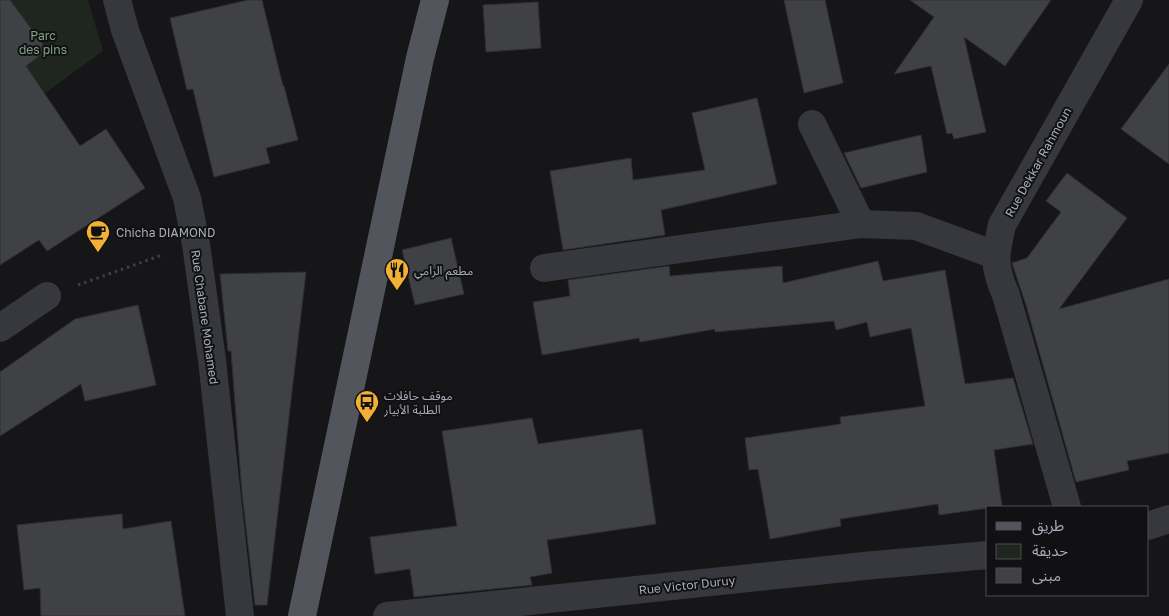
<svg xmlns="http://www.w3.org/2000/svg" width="1169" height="616" viewBox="0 0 1169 616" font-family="'Golos Text','Noto Sans Arabic',sans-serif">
	<rect width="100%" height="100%" fill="#161618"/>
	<polygon fill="#1e261f" points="0,0 88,0 103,51 0,126"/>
	<g fill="#404145" stroke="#303034">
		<polygon points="0,0 10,0 47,50 26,66 80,146 106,129 145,188 47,251 39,240 0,265"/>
		<polygon points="248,0 262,0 283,86 284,86 298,140 266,148 270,163 214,177 193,89 187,90 170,18"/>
		<polygon points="784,0 825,0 843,83 804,93"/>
		<polygon points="910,0 1051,0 1005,66 964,37 986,132 954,139 952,133 947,134 931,66 894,74 934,17"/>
		<polygon points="538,2 541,48 486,52 483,5"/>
		<polygon points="1169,64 1169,164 1121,129"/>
		<polygon points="757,98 777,184 661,210 665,235 563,250 550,171 631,158 633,180 705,170 692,113"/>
		<polygon points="921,135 927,172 861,188 844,153"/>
		<polygon points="1067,173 1127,218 1059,309 1169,279 1169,453 1127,461 1129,470 1076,482 1026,305 1012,263 1027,258 1061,212 1046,201"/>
		<polygon points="451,238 464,294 415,305 402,250"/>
		<polygon points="878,261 883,281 945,270 965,384 1013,378 1033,444 994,450 1002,506 939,515 938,504 840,519 841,526 770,539 758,469 749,470 745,438 841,424 840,417 925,406 911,328 870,337 867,322 836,330 834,321 715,332 715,329 640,342 639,338 542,355 533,302 570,296 568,280 669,266 670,276 782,266 783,283"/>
		<polygon points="306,272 267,605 255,605 242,493 231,351 228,351 220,274"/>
		<polygon points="138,305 156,385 85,401 81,384 0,436 0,372 75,319"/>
		<polygon points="532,418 538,444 642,429 656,524 547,540 552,573 530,577 532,585 414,597 410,569 375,574 370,537 457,526 442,431"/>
		<polygon points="122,514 123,529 171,521 185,616 41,616 40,588 24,590 17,525"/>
	</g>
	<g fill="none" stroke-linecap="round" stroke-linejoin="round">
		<polyline stroke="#3d3f44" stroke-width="3" stroke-dasharray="2.5 4" stroke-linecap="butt" points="78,285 162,255"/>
		<g stroke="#37383d" stroke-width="28">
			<polyline points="117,0 125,30 187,198 196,244 212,360 240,616"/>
			<polyline points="812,124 861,224"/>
			<polyline points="544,268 861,224 916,226 995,255"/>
			<polyline points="0,328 47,296"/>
			<path d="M1067,507L1006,295C993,266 995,255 1002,225L1129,0"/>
			<polyline points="1148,526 1169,519"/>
			<polyline points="387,616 874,565 988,555"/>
		</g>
		<polyline stroke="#53555c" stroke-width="28" points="302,616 420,58 435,0"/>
	</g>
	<defs>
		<g id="cafe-pin" transform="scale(1.25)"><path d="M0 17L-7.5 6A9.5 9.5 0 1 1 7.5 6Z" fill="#f2b134" stroke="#111113"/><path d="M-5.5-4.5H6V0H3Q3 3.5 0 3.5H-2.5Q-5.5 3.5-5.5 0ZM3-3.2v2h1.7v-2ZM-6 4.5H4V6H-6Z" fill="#111"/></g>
		<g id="restaurant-pin" transform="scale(1.25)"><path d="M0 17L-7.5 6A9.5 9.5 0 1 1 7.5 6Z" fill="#f2b134" stroke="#111113"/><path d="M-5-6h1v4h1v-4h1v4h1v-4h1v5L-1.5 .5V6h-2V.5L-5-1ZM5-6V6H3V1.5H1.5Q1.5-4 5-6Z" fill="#111"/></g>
		<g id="bus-pin" transform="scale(1.25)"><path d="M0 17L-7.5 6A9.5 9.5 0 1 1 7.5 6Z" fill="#f2b134" stroke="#111113"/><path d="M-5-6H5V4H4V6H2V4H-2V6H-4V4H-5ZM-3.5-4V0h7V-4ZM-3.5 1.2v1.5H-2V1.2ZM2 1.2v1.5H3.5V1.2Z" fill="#111"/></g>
	</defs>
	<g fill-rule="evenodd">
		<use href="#cafe-pin" x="98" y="232"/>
		<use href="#restaurant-pin" x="397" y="270"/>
		<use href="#bus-pin" x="367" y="402"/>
	</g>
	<g text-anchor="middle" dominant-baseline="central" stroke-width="4" stroke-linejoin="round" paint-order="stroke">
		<g font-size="12" fill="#7fa381" stroke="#111113">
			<text x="43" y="35">Parc<tspan x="43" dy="14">des pins</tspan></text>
		</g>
		<g font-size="12" fill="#a8adb8" stroke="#111113">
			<text transform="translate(1038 162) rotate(-61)">Rue Dekkar Rahmoun</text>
			<text transform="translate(205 317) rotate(82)">Rue Chabane Mohamed</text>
			<text transform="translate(687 585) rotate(-6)">Rue Victor Duruy</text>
		</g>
		<g font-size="12" fill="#a8adb8" stroke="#111113" text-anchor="start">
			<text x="116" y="232">Chicha DIAMOND</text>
			<text x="414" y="270">مطعم الرامي</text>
			<text x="384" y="395">موقف حافلات<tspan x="384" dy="14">الطلبة الأبيار</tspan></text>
		</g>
	</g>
	<rect x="986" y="506" width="162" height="90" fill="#111113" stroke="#4d4f55"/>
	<rect x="996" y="522" width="25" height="8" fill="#53555c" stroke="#4d4f55"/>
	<text x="1032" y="531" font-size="15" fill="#a8adb8">طريق</text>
	<rect x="996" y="544" width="25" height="15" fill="#1e261f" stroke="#4d4f55"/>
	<text x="1032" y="556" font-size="15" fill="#a8adb8">حديقة</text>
	<rect x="996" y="568" width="25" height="15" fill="#404145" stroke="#4d4f55"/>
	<text x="1032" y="581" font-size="15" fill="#a8adb8">مبنى</text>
</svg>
